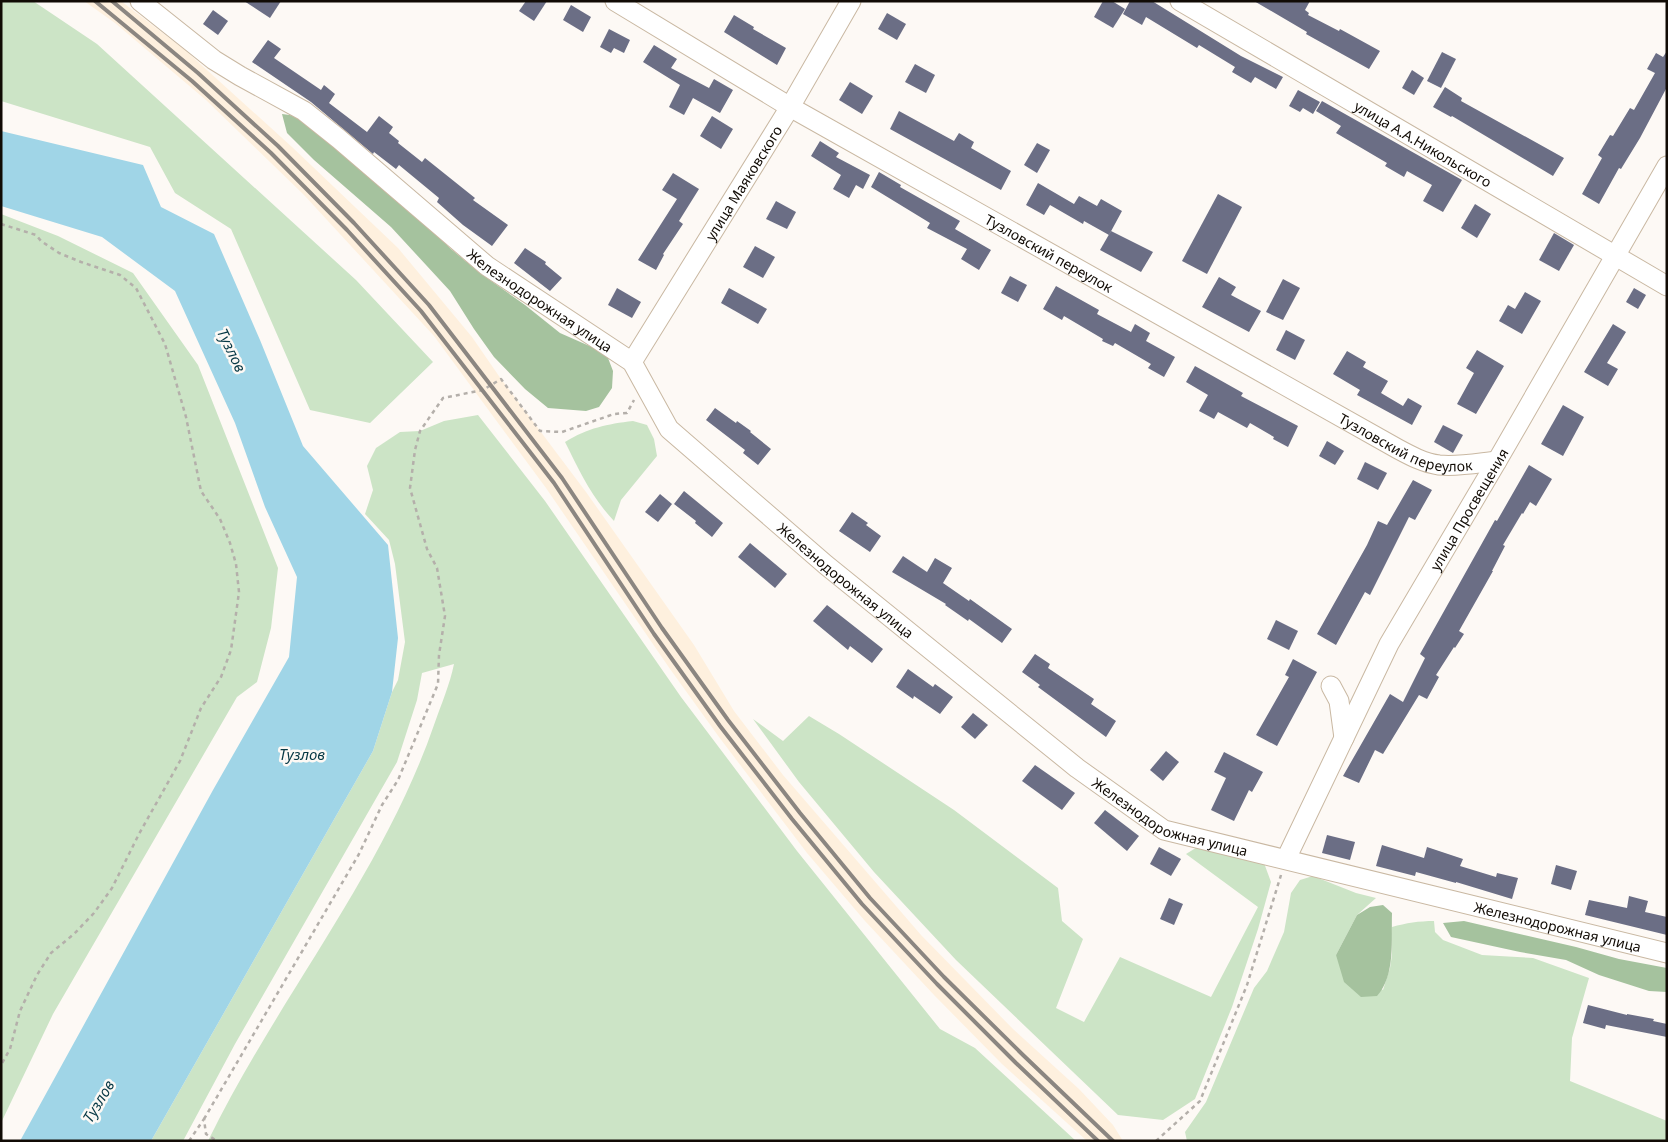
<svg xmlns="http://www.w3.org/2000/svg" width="1668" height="1142" viewBox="0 0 1668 1142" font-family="'Noto Sans',sans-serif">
	<rect width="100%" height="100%" fill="#fdf9f5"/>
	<polygon fill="#fef0de" points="84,1 121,1 186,51 292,147 398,248 472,337 501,379 586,492 694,645 734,711 783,775 921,935 1013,1029 1079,1089 1113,1125 1123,1141 1087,1141 1002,1064 934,995 865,921 807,853 719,737 670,669 546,488 434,336 304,195 206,100 115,23"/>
	<g fill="#cce4c6">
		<polygon points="1,1 33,1 97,44 356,280 433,362 370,423 310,410 231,229 175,193 150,147 1,101"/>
		<polygon points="1,214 58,236 133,273 198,365 278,568 271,628 257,682 237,697 53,1014 1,1123"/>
		<path d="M478,415L545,501L681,697L797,851L940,1029L975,1048L1076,1141H208C277,999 382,875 434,725C441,705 450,684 454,664L422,673L417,700L397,762L235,1044L183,1141H151L373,751L392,692L398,680L405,642L395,564L389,540L365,514L373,490L367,466L376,448L400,432L420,431L444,421Z"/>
		<path d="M633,421L647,425L654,439L657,456L621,500L614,521C592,498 579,470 565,442C588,428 607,424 633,421Z"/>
		<polygon points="809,716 839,734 954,810 1058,888 1062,921 1083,939 1056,1008 1084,1022 1120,957 1211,997 1258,907 1186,854 1199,846 1264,863 1271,882 1258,929 1232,1007 1195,1099 1163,1120 1118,1115 956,960 874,872 799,782 753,719 783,741"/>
		<path d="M1313,876L1356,893L1376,898L1357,915L1336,955L1383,990L1390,968L1392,955V927C1406,923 1419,921 1434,921L1435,932L1443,940L1482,955L1533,958L1589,978L1572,1038L1570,1081L1667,1121V1141H1187L1185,1132L1206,1102L1254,988L1267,971L1284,932L1291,893L1300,880Z"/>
	</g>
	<g fill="#a5c29e">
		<polygon points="282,114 297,116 419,218 451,249 480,273 525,305 560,333 594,348 608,358 613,371 612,388 599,407 586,411 548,408 525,389 494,357 474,329 450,291 391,227 314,160 287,133"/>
		<path d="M1383,905L1392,913C1391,939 1396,975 1377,996L1361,997L1344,982L1336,955L1357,915L1370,907Z"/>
		<polygon points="1464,921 1576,947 1619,959 1667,968 1667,992 1649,991 1599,975 1566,960 1520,952 1451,937 1443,923"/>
	</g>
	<polygon fill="#a0d5e7" points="1,131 143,165 161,207 214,234 260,340 303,446 388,545 398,638 392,692 373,751 151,1141 20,1141 213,790 289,657 297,577 265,507 235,423 175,291 102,237 1,206"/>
	<g fill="#6b6e85">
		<polygon points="244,1 281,1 270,18"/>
		<polygon points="526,1 547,1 534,21 519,11"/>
		<polygon points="1103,1 1112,1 1125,9 1113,28 1094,17"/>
		<polygon points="1130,1 1152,1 1241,56 1283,77 1276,89 1255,77 1251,83 1232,72 1235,67 1199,45 1197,48 1146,17 1142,25 1123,14"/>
		<polygon points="1254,1 1310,1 1305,10 1309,13 1308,15 1339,31 1340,29 1380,51 1369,69 1306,34 1307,32"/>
		<polygon points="571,5 591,17 583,32 563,20"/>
		<polygon points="213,10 228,21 218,35 203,24"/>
		<polygon points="887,13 906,24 897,40 878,29"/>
		<polygon points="734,15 754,27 753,29 786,48 777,65 724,32"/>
		<polygon points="609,29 630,40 624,53 614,48 611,53 600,47"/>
		<polygon points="268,40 281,49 274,58 321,90 324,85 335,94 329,103 367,132 379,116 393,127 389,133 399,141 398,143 422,162 425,158 475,198 473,200 508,225 492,246 463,225 437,202 439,198 399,165 396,169 374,152 373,154 311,102 252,62"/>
		<polygon points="654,45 677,59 671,68 709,88 714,79 733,90 720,113 693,98 684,115 669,107 680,85 643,62"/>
		<polygon points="1667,51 1667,87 1640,138 1621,169 1619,168 1599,204 1582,194 1602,158 1598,155 1610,135 1613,136 1630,108 1634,110 1655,73 1647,69 1656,53 1663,57"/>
		<polygon points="1442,52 1456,59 1441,88 1427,81"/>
		<polygon points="915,64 935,75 926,93 905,82"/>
		<polygon points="1412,70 1424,78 1414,95 1402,88"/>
		<polygon points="850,82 873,96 862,114 839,100"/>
		<polygon points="1445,87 1462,98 1461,101 1564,158 1553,176 1452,116 1451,117 1433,107"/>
		<polygon points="1298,90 1320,102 1313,114 1303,108 1300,112 1289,106"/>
		<polygon points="1322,101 1462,180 1443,212 1423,201 1432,185 1407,171 1404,177 1385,166 1387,163 1336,133 1341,126 1316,111"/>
		<polygon points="899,111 954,141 959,133 974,142 971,148 1011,171 1001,190 890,129"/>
		<polygon points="712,116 733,129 721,149 700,136"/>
		<polygon points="820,141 839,153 836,157 870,175 863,189 856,185 849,198 833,189 841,175 811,156"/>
		<polygon points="1037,143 1050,150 1037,173 1024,165"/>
		<polygon points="879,172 901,185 900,187 960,221 955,229 991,250 979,270 961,259 967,249 927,228 930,223 871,187"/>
		<polygon points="673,173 699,189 679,221 683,224 663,254 664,255 656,270 638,260 677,199 662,190"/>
		<polygon points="1038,183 1074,204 1079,196 1097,206 1101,199 1122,211 1109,235 1084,221 1083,224 1050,205 1044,215 1026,205"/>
		<polygon points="1218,194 1242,207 1207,274 1182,261"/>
		<polygon points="776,201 796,212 787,229 766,219"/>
		<polygon points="1475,204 1491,214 1477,238 1461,228"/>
		<polygon points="1111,231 1153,252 1141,272 1100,250"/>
		<polygon points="1554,233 1574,245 1559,271 1539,260"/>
		<polygon points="755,246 775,257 763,278 743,267"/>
		<polygon points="525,248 546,262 545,264 562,278 550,291 514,263"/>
		<polygon points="1010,276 1027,285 1018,302 1001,293"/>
		<polygon points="1219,277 1236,287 1231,295 1261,311 1249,332 1202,307"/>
		<polygon points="1283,279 1300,288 1283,320 1266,312"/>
		<polygon points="1056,286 1099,310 1097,314 1131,332 1135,324 1150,333 1146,341 1175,357 1164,377 1148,368 1151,364 1115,343 1113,346 1102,341 1103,339 1064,316 1062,320 1043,309"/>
		<polygon points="617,288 641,302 632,318 608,305"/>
		<polygon points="729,288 767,309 758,324 721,303"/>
		<polygon points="1634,288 1646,295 1638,309 1626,302"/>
		<polygon points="1525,292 1541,301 1522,334 1499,321 1508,305 1515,309"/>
		<polygon points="1613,324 1626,332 1607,363 1618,369 1608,386 1584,372"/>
		<polygon points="1286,330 1305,340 1295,360 1276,350"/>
		<polygon points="1477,350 1504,366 1476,414 1457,404 1474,373 1466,368"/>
		<polygon points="1347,351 1366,362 1363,367 1388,381 1381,393 1403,406 1408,398 1422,406 1412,425 1357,395 1360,390 1333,374"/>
		<polygon points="1195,366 1243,393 1241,396 1298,426 1288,447 1273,439 1274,437 1250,423 1247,428 1218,412 1214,419 1199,411 1208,395 1186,382"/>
		<polygon points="1563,405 1584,417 1563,456 1541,444"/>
		<polygon points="715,408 736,423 737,421 751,431 750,432 771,449 758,465 743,453 745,450 706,420"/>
		<polygon points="1443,425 1463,435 1453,453 1434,442"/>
		<polygon points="1327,441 1344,451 1335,465 1319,456"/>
		<polygon points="1365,462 1387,473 1378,490 1357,479"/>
		<polygon points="1529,465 1552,479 1536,506 1530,502 1523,514 1522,513 1503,545 1505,546 1492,571 1493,571 1459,631 1464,634 1455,648 1454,647 1436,675 1439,677 1427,699 1419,695 1383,754 1375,750 1359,783 1343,776 1390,694 1403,702 1425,658 1420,654 1495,520 1497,521"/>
		<polygon points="1413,480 1432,490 1415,520 1409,517 1370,595 1365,592 1336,645 1317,634 1367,545 1378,521 1387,525"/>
		<polygon points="684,491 723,523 712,537 695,523 696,521 674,504"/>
		<polygon points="660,494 672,504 658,522 645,512"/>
		<polygon points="852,512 868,523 866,525 881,536 870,552 839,531"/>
		<polygon points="750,543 787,574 775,588 738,557"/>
		<polygon points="903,556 927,572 935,558 952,568 943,583 969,601 970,599 1012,629 1002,643 969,619 968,621 945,605 946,604 892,572"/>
		<polygon points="827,605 883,649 872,663 850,646 848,650 813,621"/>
		<polygon points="1276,620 1298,631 1289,650 1267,639"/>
		<polygon points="1035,654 1050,664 1048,668 1094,699 1091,704 1116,721 1106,737 1038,687 1040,685 1022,672"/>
		<polygon points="1293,659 1317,672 1277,746 1256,735 1289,677 1285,675"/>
		<polygon points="908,669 933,687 935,684 953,697 940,714 914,696 913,699 896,687"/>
		<polygon points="973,713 988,725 975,739 961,727"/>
		<polygon points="1166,751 1179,762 1163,781 1150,770"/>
		<polygon points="1224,752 1263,772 1252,792 1249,790 1234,821 1211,810 1226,778 1214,772"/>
		<polygon points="1035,765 1075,793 1062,810 1022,781"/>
		<polygon points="1105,810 1139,836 1127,851 1094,823"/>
		<polygon points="1327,835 1355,842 1350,860 1322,853"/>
		<polygon points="1382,845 1424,858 1427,847 1463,859 1460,866 1496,877 1497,873 1518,878 1512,899 1456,882 1456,883 1416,872 1415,876 1376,866"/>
		<polygon points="1159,847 1181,859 1171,876 1150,864"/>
		<polygon points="1556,865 1577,871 1571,890 1551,884"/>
		<polygon points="1629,896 1648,901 1645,912 1667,917 1667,935 1585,915 1589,900 1627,908"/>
		<polygon points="1169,898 1183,904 1174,925 1160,919"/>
		<polygon points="1588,1005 1627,1015 1627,1014 1654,1019 1653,1021 1667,1024 1667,1037 1606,1025 1605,1029 1583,1023"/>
	</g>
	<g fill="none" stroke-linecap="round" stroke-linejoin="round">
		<g stroke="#c9b8a2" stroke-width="21">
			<g id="minor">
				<path id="s1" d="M140,1L214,60L240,76L304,111L339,139L487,266L632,362L669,429L826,565L1077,768L1164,830L1667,953"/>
				<path id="s2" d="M615,1L790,107L1398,449C1411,456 1424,463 1439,465C1458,467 1478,463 1497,461"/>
				<path id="s3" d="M1180,1L1667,286"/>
				<path id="s4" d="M632,362L790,107L851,1"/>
				<polyline points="1331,686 1339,701 1344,738"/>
				<path id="s5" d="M1286,859L1389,644L1497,461L1667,166"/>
			</g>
		</g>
		<g stroke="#b4afaa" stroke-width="2.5" stroke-dasharray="4 4" stroke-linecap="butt">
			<polyline points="1,224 36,235 41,241 59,253 81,262 120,275 136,288 165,344 186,417 201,491 220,519 230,543 236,564 239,592 231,650 221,677 201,708 180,761 139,834 112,888 94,913 74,934 51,953 37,975 20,1011 10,1049 1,1065"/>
			<polyline points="204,1119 359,854 382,805 398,780 438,684 439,655 445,616 437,568 427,549 410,488 415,450 420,431 443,398 483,390 501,379 540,431 562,432 614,414 627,413 634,400"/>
			<polyline points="189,1141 204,1119 206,1134 217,1141"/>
			<polyline points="1156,1141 1200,1101 1247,985 1281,875"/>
		</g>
		<use href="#minor" stroke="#fff" stroke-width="19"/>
		<g stroke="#8b8681" stroke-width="4">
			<polyline points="95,1 192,81 271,153 347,230 421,311 554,483 654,634 720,726 792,819 862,904 937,984 1016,1063 1098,1141"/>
			<polyline points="112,1 198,73 278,146 354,223 429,305 562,478 662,628 728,720 800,813 870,898 944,977 1023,1055 1113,1141"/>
		</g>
	</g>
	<g text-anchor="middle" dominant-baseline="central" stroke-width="5" stroke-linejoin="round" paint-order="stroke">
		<g font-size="14" fill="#110b05" stroke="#fdf9f5">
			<text stroke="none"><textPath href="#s3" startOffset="282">улица А.А.Никольского</textPath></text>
			<text stroke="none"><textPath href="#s4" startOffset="211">улица Маяковского</textPath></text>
			<text stroke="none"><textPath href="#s2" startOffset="502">Тузловский переулок</textPath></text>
			<text stroke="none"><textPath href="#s1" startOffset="501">Железнодорожная улица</textPath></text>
			<text stroke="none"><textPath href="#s2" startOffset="908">Тузловский переулок</textPath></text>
			<text stroke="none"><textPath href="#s5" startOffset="395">улица Просвещения</textPath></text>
			<text stroke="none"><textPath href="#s1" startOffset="921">Железнодорожная улица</textPath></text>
			<text stroke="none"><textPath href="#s1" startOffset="1326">Железнодорожная улица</textPath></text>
			<text stroke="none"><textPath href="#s1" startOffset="1731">Железнодорожная улица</textPath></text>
		</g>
		<g font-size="15" font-style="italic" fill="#063845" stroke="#fdf9f5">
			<text transform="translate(232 350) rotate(64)">Тузлов</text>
			<text x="302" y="754">Тузлов</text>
			<text transform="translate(98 1101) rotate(-59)">Тузлов</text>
		</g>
	</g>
	<rect width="1668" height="1142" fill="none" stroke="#110b05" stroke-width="5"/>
</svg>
